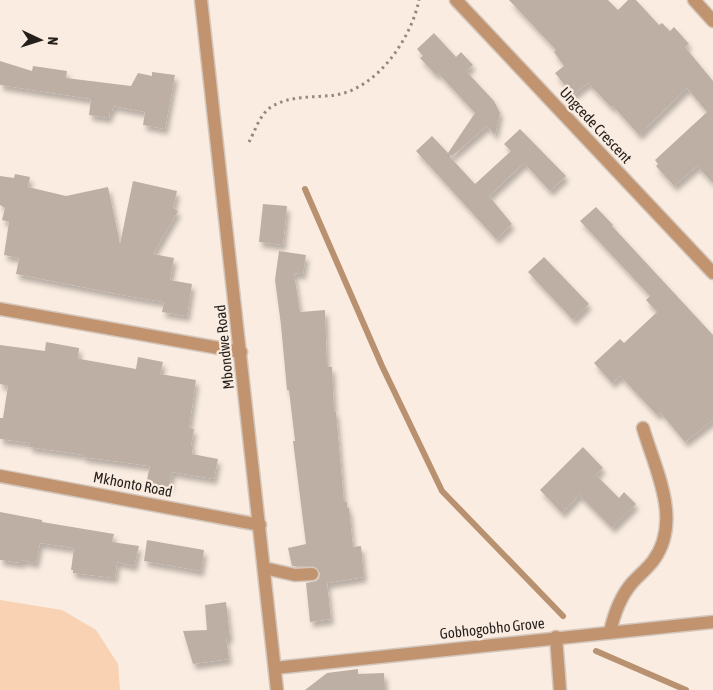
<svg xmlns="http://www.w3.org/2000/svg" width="713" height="690" viewBox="0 0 713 690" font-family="'Asap Condensed',sans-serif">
	<defs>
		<filter id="shadow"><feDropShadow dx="3" dy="5.5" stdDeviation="2.5" flood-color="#0004"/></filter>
	</defs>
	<rect width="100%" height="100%" fill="#faece0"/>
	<polygon fill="#f8d2b2" points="0,600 62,610 96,630 118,664 120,690 0,690"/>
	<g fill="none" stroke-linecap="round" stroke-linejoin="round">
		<g stroke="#b89170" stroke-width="6">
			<polyline points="305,189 382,366 442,491 563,616"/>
			<polyline points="596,651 686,690"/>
		</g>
	</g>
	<g fill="#bdafa4" filter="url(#shadow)">
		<polygon points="509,0 608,0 618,10 628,0 636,0 659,25 662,23 670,31 674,27 689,44 685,47 713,81 713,183 697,166 674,186 656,166 658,164 655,160 707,112 687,88 639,135 613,106 611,107 588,83 573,95 555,73 564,66 554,52 556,50"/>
		<polygon points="434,33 456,57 461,52 473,65 466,71 494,101 500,113 495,135 487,126 452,156 449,154 451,156 450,157 475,184 511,151 504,144 520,129 566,176 550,191 524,163 489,196 512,224 496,239 416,151 432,136 448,153 475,113 438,73 436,75 420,58 423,56 417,49"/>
		<polygon points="0,61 32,71 33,66 67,71 66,78 131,86 138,73 152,76 152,72 175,75 165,129 143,125 145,112 113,106 112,111 110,111 109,118 89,115 91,99 0,85"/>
		<polygon points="15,174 30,177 28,187 66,196 108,187 120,244 133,181 177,191 173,208 178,211 153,254 174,258 170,280 192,284 187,316 162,312 164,302 133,297 16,274 19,258 4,255 9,222 2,220 5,208 0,205 0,176 14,178"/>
		<polygon points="263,204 287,206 283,245 259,242"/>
		<polygon points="596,207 613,225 612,226 713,335 713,420 685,442 660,412 657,415 620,376 612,383 594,363 620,339 624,343 657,312 646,300 650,296 580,221"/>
		<polygon points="279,251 306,255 303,274 294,273 300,312 325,310 327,367 332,367 334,412 336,412 344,502 347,502 347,508 349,508 353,547 361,546 364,577 327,583 331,619 310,622 306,583 316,581 319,578 320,573 315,567 292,566 288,548 306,544 293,441 295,441 289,390 287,390 281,325 275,280"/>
		<polygon points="544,257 589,304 573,320 528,272"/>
		<polygon points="46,342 79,348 78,358 80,359 136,369 138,357 163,362 160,374 196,380 189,428 194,429 191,445 193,446 192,454 218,459 214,479 172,472 169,488 146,484 150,466 83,457 84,455 29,447 30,443 0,439 0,418 3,418 8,386 0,384 0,345 45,351"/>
		<polygon points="583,447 603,468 596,475 619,498 624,492 636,504 612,528 579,495 562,513 540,490"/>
		<polygon points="0,512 42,520 42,522 114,534 112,542 139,546 134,566 117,562 115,578 73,573 73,570 71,570 74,548 40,543 36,563 22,560 22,563 0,560"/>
		<polygon points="147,540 204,550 201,571 144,561"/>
		<polygon points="226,602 230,638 226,638 229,659 193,664 183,631 207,630 205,605"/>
		<polygon points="358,669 358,674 384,673 385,690 305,690 327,673"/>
	</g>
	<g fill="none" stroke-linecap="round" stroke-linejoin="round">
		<g stroke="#d4c7bd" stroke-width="15">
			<g id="minor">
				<polyline points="201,0 277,690"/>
				<polyline points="456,0 713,273"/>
				<polyline points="694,0 713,21"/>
				<polyline points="0,309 241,352"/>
				<polyline points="0,476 260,525"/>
				<polyline points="264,568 295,575 312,574"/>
				<path d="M610,632C614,614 620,597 632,583C639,575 647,569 653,561C683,521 655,469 643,428"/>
				<polyline points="556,637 560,690"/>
				<polyline points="275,668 713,622"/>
			</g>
		</g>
		<path stroke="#938981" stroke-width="3" stroke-dasharray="2.5 4" stroke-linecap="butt" d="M249,142C255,131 260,114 271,107C290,95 314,98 335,95C377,89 411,39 419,0"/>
		<use href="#minor" stroke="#c1946f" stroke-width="12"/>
	</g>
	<g text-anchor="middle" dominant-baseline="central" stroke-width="4.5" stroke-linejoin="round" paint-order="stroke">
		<g font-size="15" fill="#251f1b" stroke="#faece0">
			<text transform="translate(596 125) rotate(47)">Ungcede Crescent</text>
			<text transform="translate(224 347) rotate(-96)">Mbondwe Road</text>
			<text transform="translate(133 484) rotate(11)">Mkhonto Road</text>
			<text transform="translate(492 628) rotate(-6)">Gobhogobho Grove</text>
		</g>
	</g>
	<g transform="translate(40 40) rotate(94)" stroke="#faece0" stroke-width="4" paint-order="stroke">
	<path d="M0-4L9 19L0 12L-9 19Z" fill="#251f1b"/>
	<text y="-8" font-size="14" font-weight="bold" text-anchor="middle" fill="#251f1b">N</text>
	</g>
</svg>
